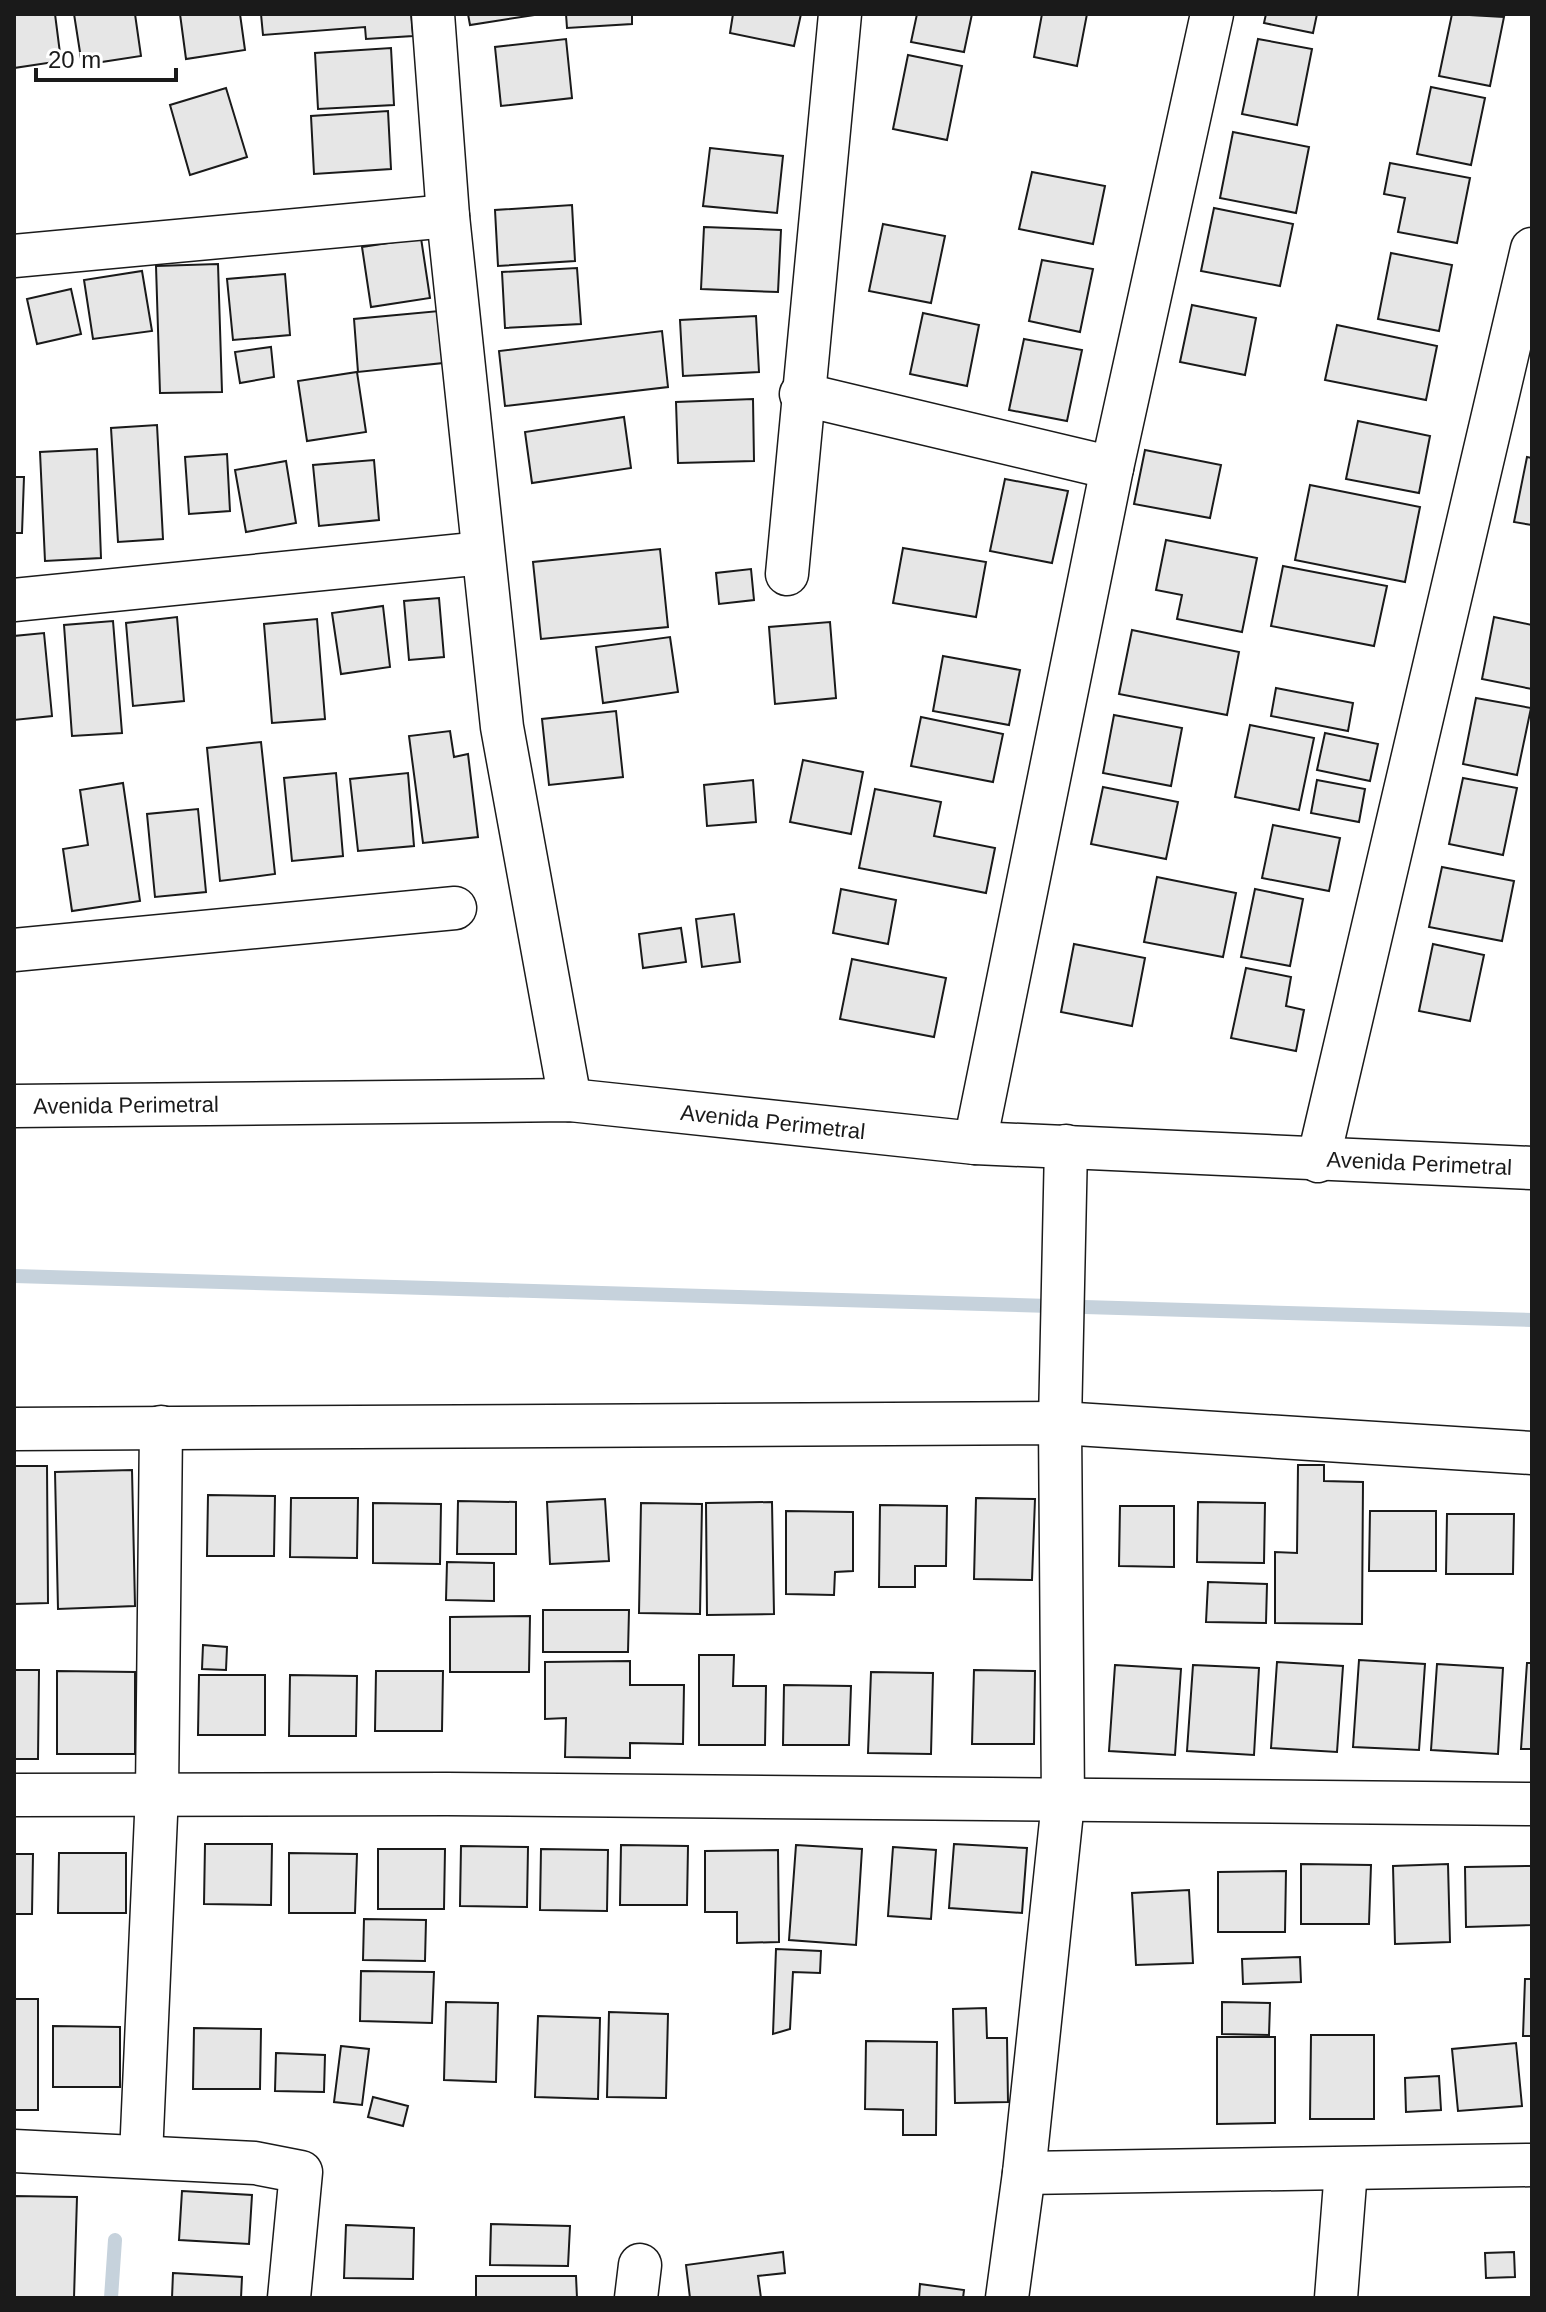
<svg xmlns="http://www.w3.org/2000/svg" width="1546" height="2312" viewBox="0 0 1546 2312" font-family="Helvetica,sans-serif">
	<rect width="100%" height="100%" fill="#fff"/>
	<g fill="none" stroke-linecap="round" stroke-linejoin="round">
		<g stroke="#c6d2dc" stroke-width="14">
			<polyline points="14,1276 1532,1320"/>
			<polyline points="111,2298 115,2240"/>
		</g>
	</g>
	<g fill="#e6e6e6" stroke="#1a1a1a" stroke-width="2">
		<polygon points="14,14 55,14 61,61 14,68"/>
		<polygon points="74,14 135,14 141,56 82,65"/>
		<polygon points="180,14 240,14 245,50 186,59"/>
		<polygon points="261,14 411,14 413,36 366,39 365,27 263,35"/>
		<polygon points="468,14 541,14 470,25"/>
		<polygon points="566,14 632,14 632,24 567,28"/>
		<polygon points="733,14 801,14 794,46 730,33"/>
		<polygon points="917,14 972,14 964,52 911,42"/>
		<polygon points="1042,14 1087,14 1077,66 1034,57"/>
		<polygon points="1266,14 1317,14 1313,33 1264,23"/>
		<polygon points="1452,14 1504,17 1490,86 1439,76"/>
		<polygon points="566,39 572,98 501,106 495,47"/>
		<polygon points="1258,39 1312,49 1297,125 1242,114"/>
		<polygon points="391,48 394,105 318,109 315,53"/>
		<polygon points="908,55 962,66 947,140 893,129"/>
		<polygon points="1431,87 1485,98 1471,165 1417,154"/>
		<polygon points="226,88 247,157 190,175 170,105"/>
		<polygon points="388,111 391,169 314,174 311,116"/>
		<polygon points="1233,132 1309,147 1296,213 1220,198"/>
		<polygon points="710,148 783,156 777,213 703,206"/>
		<polygon points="1390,163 1470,178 1457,243 1398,232 1405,198 1384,194"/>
		<polygon points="1032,172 1105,186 1093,244 1019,229"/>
		<polygon points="572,205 575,261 498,266 495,210"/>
		<polygon points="1214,208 1293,224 1280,286 1201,271"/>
		<polygon points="883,224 945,236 931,303 869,291"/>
		<polygon points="704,227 781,230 778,292 701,289"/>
		<polygon points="421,238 430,298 371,307 362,247"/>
		<polygon points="1391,253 1452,265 1439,331 1378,319"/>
		<polygon points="1042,260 1093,269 1080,332 1029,321"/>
		<polygon points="218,264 222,392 160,393 156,266"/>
		<polygon points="577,268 581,324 505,328 502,272"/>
		<polygon points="142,271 152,331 93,339 84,280"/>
		<polygon points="285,274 290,335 233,340 227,279"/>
		<polygon points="71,289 81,334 37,344 27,299"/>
		<polygon points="1192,305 1256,318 1245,375 1180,362"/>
		<polygon points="439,311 443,363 358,372 354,319"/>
		<polygon points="923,313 979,325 967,386 910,374"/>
		<polygon points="756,316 759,372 683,376 680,320"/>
		<polygon points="1337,325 1437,346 1426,400 1325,380"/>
		<polygon points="662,331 668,387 505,406 499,351"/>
		<polygon points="1024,339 1082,350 1067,421 1009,410"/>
		<polygon points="271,347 274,377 240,383 235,352"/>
		<polygon points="357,372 366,432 307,441 298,381"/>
		<polygon points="753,399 754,461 678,463 676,402"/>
		<polygon points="624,417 631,468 532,483 525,432"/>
		<polygon points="1358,421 1430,436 1419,493 1346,479"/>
		<polygon points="157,425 163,539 118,542 111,428"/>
		<polygon points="97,449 101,558 45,561 40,452"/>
		<polygon points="1145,450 1221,465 1210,518 1134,504"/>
		<polygon points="227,454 230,511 189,514 185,457"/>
		<polygon points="1527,457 1532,458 1532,525 1514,522"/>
		<polygon points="374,460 379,520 319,526 313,465"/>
		<polygon points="286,461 296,523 246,532 235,470"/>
		<polygon points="14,477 24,477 22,533 14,533"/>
		<polygon points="1005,479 1068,491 1052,563 990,551"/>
		<polygon points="1310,485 1420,507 1405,582 1295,560"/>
		<polygon points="1166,540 1257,558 1242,632 1177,619 1182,595 1156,590"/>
		<polygon points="903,548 986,562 976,617 893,603"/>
		<polygon points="660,549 668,627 541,639 533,562"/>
		<polygon points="1283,566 1387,586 1374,646 1271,626"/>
		<polygon points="751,569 754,600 719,604 716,573"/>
		<polygon points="439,598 444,657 409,660 404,601"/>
		<polygon points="383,606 390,667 341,674 332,613"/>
		<polygon points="177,617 184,701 133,706 126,623"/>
		<polygon points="1494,617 1532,625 1532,689 1482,679"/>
		<polygon points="317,619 325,719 272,723 264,624"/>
		<polygon points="113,621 122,733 72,736 64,625"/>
		<polygon points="830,622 836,698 775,704 769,627"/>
		<polygon points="1132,630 1239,652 1227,715 1119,694"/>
		<polygon points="44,633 52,716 14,720 14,636"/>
		<polygon points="670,637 678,692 603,703 596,647"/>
		<polygon points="943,656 1020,670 1009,725 933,711"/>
		<polygon points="1276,688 1353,703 1348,731 1271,716"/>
		<polygon points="1476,698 1531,708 1517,775 1463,764"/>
		<polygon points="616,711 623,777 549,785 542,719"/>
		<polygon points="1114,715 1182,728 1171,786 1103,773"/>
		<polygon points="921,717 1003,734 993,782 911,766"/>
		<polygon points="1250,725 1314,738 1299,810 1235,797"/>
		<polygon points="450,731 454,757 468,754 478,837 423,843 409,736"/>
		<polygon points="1325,733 1378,744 1370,781 1317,770"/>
		<polygon points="261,742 275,874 220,881 207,748"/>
		<polygon points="803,760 863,772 851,834 790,822"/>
		<polygon points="336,773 343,856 292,861 284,778"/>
		<polygon points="408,773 414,846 358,851 350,779"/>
		<polygon points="1463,778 1517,788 1503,855 1449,844"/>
		<polygon points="753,780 756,822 707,826 704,785"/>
		<polygon points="1317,780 1365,789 1359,822 1311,813"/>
		<polygon points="123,783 140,901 72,911 63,849 88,845 80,790"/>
		<polygon points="1103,787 1178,802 1166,859 1091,844"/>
		<polygon points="875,789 941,802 934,836 995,848 986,893 859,868"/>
		<polygon points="198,809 206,892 155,897 147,814"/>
		<polygon points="1273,825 1340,838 1329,891 1262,878"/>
		<polygon points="1442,867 1514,881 1502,941 1429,927"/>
		<polygon points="1157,877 1236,893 1223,957 1144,942"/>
		<polygon points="841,889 896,900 888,944 833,933"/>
		<polygon points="1255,889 1303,899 1290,966 1241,957"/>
		<polygon points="734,914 740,962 702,967 696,919"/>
		<polygon points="681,928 686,962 643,968 639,934"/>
		<polygon points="1074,944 1145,958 1132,1026 1061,1012"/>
		<polygon points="1433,944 1484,955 1470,1021 1419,1011"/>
		<polygon points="852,959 946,978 934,1037 840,1019"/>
		<polygon points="1246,968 1291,977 1286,1006 1304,1010 1296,1051 1231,1038"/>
		<polygon points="1298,1465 1324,1465 1324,1481 1363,1482 1362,1624 1275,1623 1275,1552 1297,1553"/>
		<polygon points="14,1466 47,1466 48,1603 14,1604"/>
		<polygon points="132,1470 135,1606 58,1609 55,1472"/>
		<polygon points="208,1495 275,1496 274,1556 207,1556"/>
		<polygon points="291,1498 358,1498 357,1558 290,1557"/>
		<polygon points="976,1498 1035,1499 1032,1580 974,1579"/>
		<polygon points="605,1499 609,1561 550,1564 547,1502"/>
		<polygon points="458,1501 516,1502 516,1554 457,1554"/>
		<polygon points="772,1502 774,1614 707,1615 706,1503"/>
		<polygon points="1198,1502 1265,1503 1264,1563 1197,1562"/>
		<polygon points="373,1503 441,1504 440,1564 373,1563"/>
		<polygon points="641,1503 702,1504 700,1614 639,1613"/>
		<polygon points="880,1505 947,1506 946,1566 915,1566 915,1587 879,1587"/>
		<polygon points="1120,1506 1174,1506 1174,1567 1119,1566"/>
		<polygon points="786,1511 853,1512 853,1571 835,1572 834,1595 786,1594"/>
		<polygon points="1370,1511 1436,1511 1436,1571 1369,1571"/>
		<polygon points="1447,1514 1514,1514 1513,1574 1446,1574"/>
		<polygon points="447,1562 494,1563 494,1601 446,1600"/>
		<polygon points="1208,1582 1267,1584 1266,1623 1206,1622"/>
		<polygon points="543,1610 629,1610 628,1652 543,1652"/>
		<polygon points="530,1616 529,1672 450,1672 450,1617"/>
		<polygon points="203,1645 227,1647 226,1670 202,1669"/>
		<polygon points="699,1655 734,1655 733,1686 766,1686 765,1745 699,1745"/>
		<polygon points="1359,1660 1425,1664 1419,1750 1353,1747"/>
		<polygon points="630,1661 630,1685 684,1685 683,1744 630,1743 630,1758 565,1757 566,1718 545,1719 545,1662"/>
		<polygon points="1277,1662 1343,1666 1337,1752 1271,1748"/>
		<polygon points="1527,1663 1532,1663 1532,1749 1521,1749"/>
		<polygon points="1437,1664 1503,1668 1498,1754 1431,1750"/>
		<polygon points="1115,1665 1181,1669 1175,1755 1109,1751"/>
		<polygon points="1193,1665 1259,1668 1254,1755 1187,1751"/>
		<polygon points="14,1670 39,1670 38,1759 14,1759"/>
		<polygon points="974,1670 1035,1671 1034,1744 972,1744"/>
		<polygon points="57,1671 135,1672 135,1754 57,1754"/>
		<polygon points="376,1671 443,1671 442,1731 375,1731"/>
		<polygon points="871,1672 933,1673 931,1754 868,1753"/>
		<polygon points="199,1675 265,1675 265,1735 198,1735"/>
		<polygon points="290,1675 357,1676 356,1736 289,1736"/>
		<polygon points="784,1685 851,1686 849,1745 783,1745"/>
		<polygon points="205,1844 272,1844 271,1905 204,1904"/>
		<polygon points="954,1844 1027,1848 1022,1913 949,1908"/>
		<polygon points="621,1845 688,1846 687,1905 620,1905"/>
		<polygon points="796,1845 862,1849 856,1945 789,1940"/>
		<polygon points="461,1846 528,1847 527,1907 460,1906"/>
		<polygon points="893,1847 936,1850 931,1919 888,1916"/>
		<polygon points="378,1849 445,1849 444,1909 378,1909"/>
		<polygon points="541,1849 608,1850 607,1911 540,1910"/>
		<polygon points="778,1850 779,1942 737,1943 737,1912 705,1912 705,1851"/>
		<polygon points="59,1853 126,1853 126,1913 58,1913"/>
		<polygon points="289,1853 357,1854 355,1913 289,1913"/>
		<polygon points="14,1854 33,1854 32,1914 14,1914"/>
		<polygon points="1301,1864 1371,1865 1369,1924 1301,1924"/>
		<polygon points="1448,1864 1450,1942 1395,1944 1393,1866"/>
		<polygon points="1531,1866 1532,1925 1466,1927 1465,1867"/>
		<polygon points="1286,1871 1285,1932 1218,1932 1218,1872"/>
		<polygon points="1189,1890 1193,1963 1136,1965 1132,1893"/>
		<polygon points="364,1919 426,1920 425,1961 363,1960"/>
		<polygon points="776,1949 821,1951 820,1973 793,1972 790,2029 773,2034"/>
		<polygon points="1300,1957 1301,1982 1243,1984 1242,1959"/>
		<polygon points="361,1971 434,1972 432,2023 360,2021"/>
		<polygon points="1525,1979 1532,1979 1532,2036 1523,2036"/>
		<rect x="14" y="1999" width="24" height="111"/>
		<polygon points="446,2002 498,2003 496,2082 444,2080"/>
		<polygon points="1222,2002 1270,2003 1269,2035 1222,2034"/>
		<polygon points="986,2008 987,2038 1007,2038 1008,2102 955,2103 953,2009"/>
		<polygon points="609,2012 668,2014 666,2098 607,2097"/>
		<polygon points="538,2016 600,2018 598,2099 535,2097"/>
		<polygon points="53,2026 120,2027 120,2087 53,2087"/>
		<polygon points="194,2028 261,2029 260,2089 193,2089"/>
		<polygon points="1311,2035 1374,2035 1374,2119 1310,2119"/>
		<polygon points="1217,2037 1275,2037 1275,2123 1217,2124"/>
		<polygon points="866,2041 937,2042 936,2135 903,2135 903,2110 865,2109"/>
		<polygon points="1516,2043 1522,2106 1458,2111 1452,2049"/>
		<polygon points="341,2046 369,2049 362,2105 334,2102"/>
		<polygon points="276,2053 325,2055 324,2092 275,2091"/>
		<polygon points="1439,2076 1441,2110 1406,2112 1405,2078"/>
		<polygon points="373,2097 408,2106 403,2126 368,2117"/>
		<polygon points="182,2191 252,2195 249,2244 179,2240"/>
		<polygon points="14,2196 77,2197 74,2298 14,2298"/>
		<polygon points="491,2224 570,2226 568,2266 490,2265"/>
		<polygon points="346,2225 414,2228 413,2279 344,2278"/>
		<polygon points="783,2252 785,2273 758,2276 761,2298 690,2298 686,2265"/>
		<polygon points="1514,2252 1515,2277 1486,2278 1485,2253"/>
		<polygon points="173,2273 242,2277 241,2298 172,2298"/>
		<polygon points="476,2276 576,2276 577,2298 476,2298"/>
		<polygon points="920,2284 964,2290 963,2298 919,2298"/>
	</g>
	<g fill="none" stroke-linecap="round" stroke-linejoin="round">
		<g stroke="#1a1a1a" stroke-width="45">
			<g id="minor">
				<polyline points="433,14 448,216 502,727 570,1100"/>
				<polyline points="14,256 448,216"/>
				<polyline points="801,394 1112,468"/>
				<polyline points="787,574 840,14"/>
				<polyline points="14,600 483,553"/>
				<polyline points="14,950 455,908"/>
				<path id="s1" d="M14,1106L570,1100L975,1143L1532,1168"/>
				<polyline points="975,1143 1112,468 1212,14"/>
				<polyline points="1318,1161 1532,249"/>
				<polyline points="14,1429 1060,1423 1532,1453"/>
				<polyline points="14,1795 447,1794 1532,1804"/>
				<polyline points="14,2151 255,2163 301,2172 289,2298"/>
				<polyline points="141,2156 157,1793 161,1427"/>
				<polyline points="1024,2173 1532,2165"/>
				<polyline points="636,2298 640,2265"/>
				<polyline points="1007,2298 1024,2173 1063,1802 1060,1423 1066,1146"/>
				<polyline points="1336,2298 1346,2170"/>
			</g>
		</g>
		<use href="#minor" stroke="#fff" stroke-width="42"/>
	</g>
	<g text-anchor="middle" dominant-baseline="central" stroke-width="6" stroke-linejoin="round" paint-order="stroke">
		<g font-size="22" fill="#1a1a1a" stroke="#fff">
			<text stroke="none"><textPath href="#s1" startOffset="112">Avenida Perimetral</textPath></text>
			<text stroke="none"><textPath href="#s1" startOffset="760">Avenida Perimetral</textPath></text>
			<text stroke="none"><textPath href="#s1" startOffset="1408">Avenida Perimetral</textPath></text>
		</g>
	</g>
	<rect width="1546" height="2312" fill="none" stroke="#1a1a1a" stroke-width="32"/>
	<path d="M36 68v12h140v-12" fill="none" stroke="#1a1a1a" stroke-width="4"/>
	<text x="48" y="68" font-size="24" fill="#1a1a1a" stroke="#ffffff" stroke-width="6" paint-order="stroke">20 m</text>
</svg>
